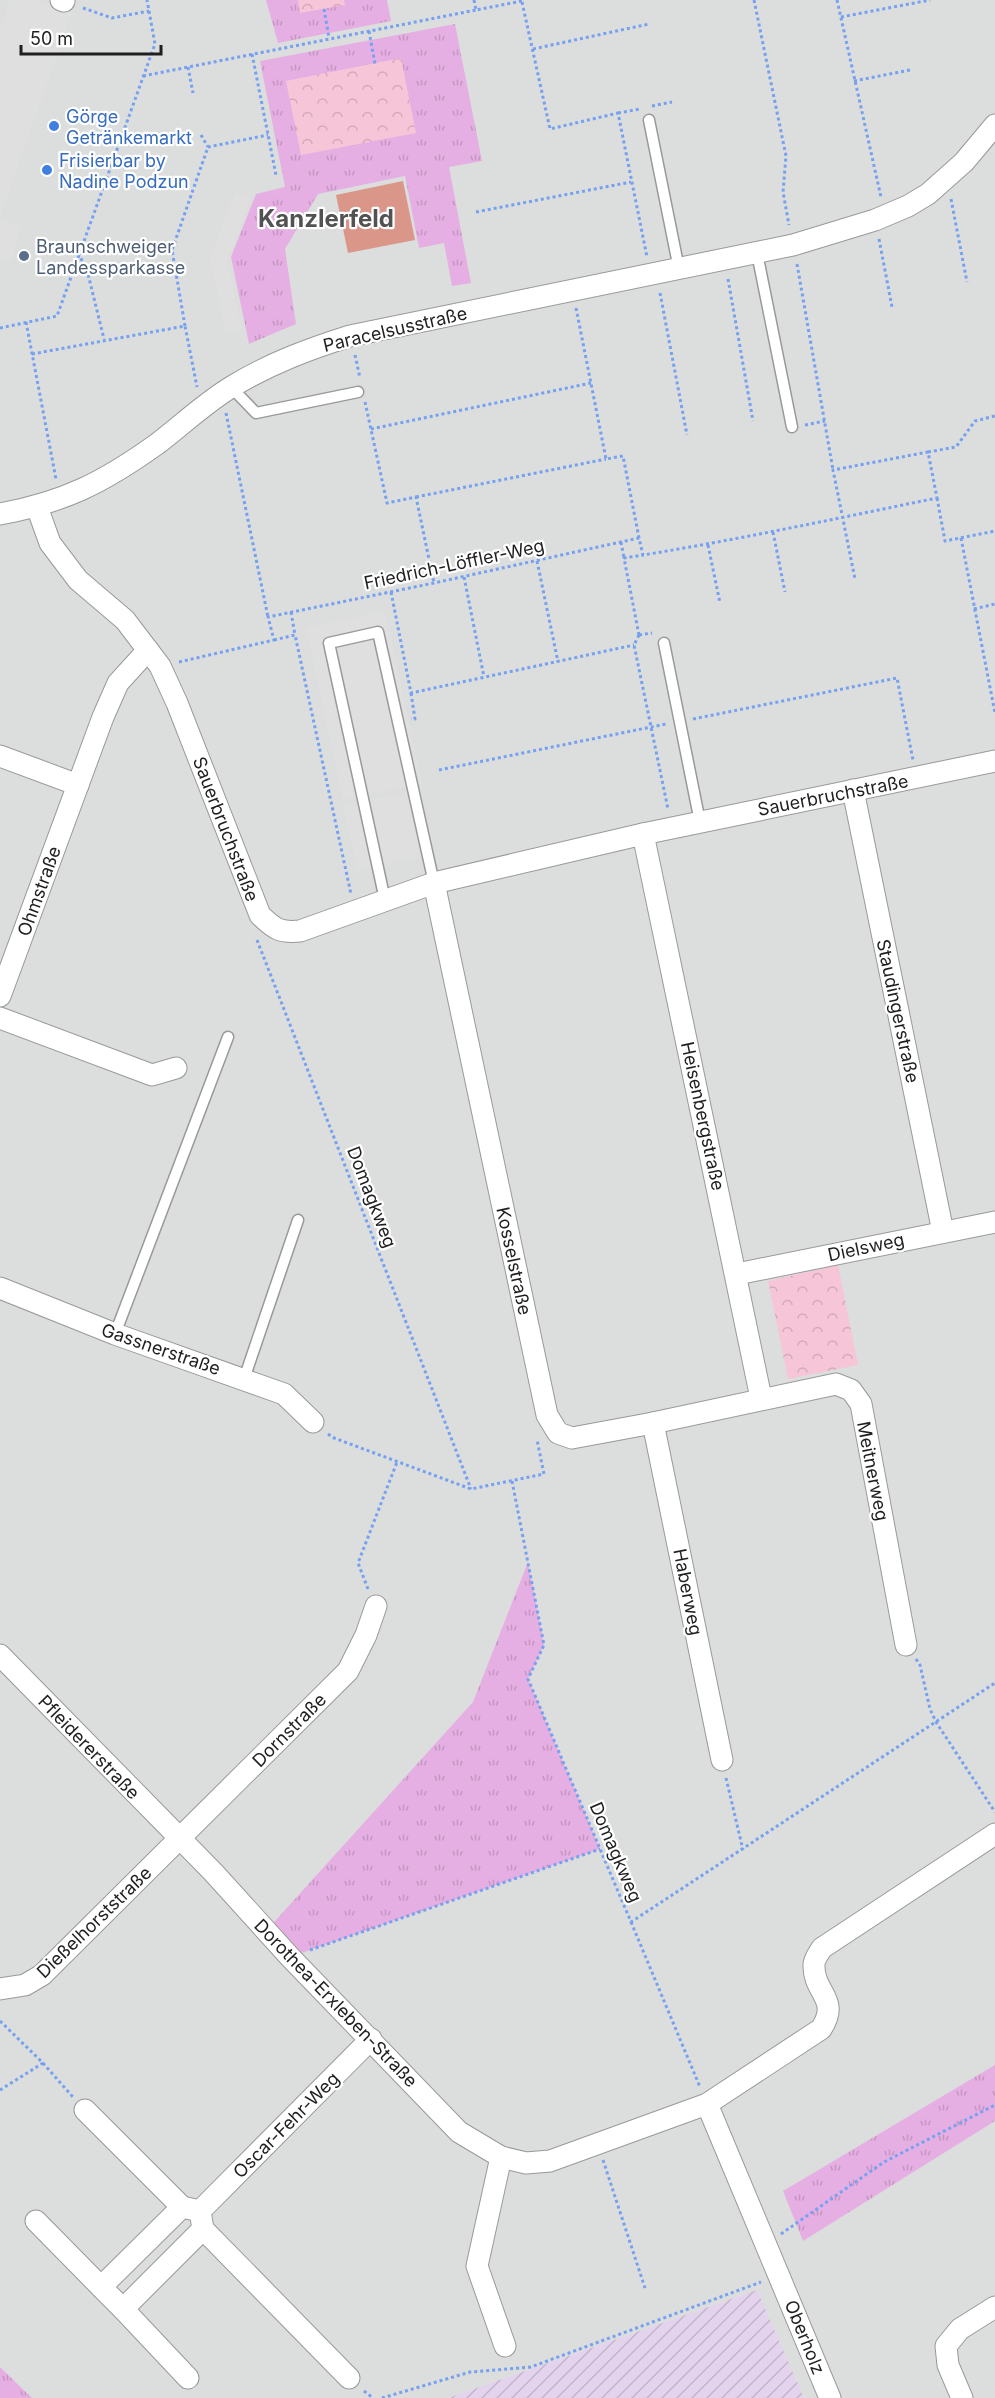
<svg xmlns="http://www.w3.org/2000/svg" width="995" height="2398" viewBox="0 0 995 2398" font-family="Inter,sans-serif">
	<defs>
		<pattern id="farmland-furrows" width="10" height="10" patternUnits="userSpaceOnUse" patternTransform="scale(1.5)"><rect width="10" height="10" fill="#e3d3ed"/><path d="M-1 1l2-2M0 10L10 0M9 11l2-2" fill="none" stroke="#c2b5cb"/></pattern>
		<pattern id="grass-tufts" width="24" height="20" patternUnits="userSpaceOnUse" patternTransform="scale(1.5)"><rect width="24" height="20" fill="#e6afe3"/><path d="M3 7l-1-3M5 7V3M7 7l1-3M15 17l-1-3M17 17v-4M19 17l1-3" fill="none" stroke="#c596c2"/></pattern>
		<pattern id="park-crowns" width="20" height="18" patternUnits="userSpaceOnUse" patternTransform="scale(1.5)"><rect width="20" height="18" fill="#f6c6d8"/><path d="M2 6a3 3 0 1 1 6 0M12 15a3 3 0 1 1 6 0" fill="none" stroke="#d2aab9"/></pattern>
	</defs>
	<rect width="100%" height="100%" fill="#e8e6ef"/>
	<polygon fill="#dcdddd" points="0,0 995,0 995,2398 804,2398 757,2290 448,2398 32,2398 0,2367"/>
	<polygon fill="url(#farmland-furrows)" points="757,2290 804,2398 448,2398"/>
	<g fill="url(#grass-tufts)">
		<polygon points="266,0 387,0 391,21 278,43"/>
		<polygon points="455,24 482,161 449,167 471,283 452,286 444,243 419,248 405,176 318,194 285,249 296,324 249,344 231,257 256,194 285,187 260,61"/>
		<polygon points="528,1562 544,1645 528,1679 600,1849 290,1957 266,1931 473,1702"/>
		<polygon points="995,2065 995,2121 803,2241 783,2191"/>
		<polygon points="0,2367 32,2398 0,2398"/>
	</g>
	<g fill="url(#park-crowns)">
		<polygon points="298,0 344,0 345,5 300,13"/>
		<polygon points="401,58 416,133 301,155 286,81"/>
		<polygon points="838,1265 858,1365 788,1379 768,1281"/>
	</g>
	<polygon fill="#d99689" points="403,181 415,240 348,253 336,195"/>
	<g fill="#dfdfdf">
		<polygon points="10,0 35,0 72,13 0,217 0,29"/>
		<polygon points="235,192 251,198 227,261 242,329 226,332 210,258"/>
		<polygon points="0,219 20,226 13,258 0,263"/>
		<polygon points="385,611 422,783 343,800 306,628"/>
		<polygon points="421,789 435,854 357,870 343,806"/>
	</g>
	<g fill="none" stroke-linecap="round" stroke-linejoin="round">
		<g stroke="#999" stroke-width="13">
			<g id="service">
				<polyline points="649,120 679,269"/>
				<polyline points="757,253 792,427"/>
				<polyline points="231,387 256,413 358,392"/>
				<polyline points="664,643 700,822"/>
				<polyline points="385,900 329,643 378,632 434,883"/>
				<polyline points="115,1334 228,1037"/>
				<polyline points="244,1379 298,1220"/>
			</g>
		</g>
		<g stroke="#999" stroke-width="23">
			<g id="minor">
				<polyline points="61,0 64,1"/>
				<path d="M37,507L50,543L78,580L125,620L160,666L177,703L260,915C274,929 280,933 300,931L434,883L643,834L995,761"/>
				<path d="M0,514C65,502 104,482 157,444C182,425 206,402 233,386C271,363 309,349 350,336L793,245L875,220L908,206L928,194L964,162L995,125"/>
				<polyline points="0,756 78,785"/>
				<polyline points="853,790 943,1232"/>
				<polyline points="643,834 761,1398"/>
				<polyline points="434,883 547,1415 558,1433 572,1438 653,1423 836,1384 851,1390 861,1404 906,1645"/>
				<polyline points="0,996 103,717 118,683 148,650"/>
				<polyline points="0,1018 152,1075 176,1068"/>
				<polyline points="737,1274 995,1222"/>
				<polyline points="0,1288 115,1334 284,1394 313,1422"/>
				<polyline points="653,1423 722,1760"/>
				<path d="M0,1655L213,1872L290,1957L459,2132L501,2157L526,2163L550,2161L707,2104L821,2029C841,1999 813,1993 814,1965C814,1959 819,1953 822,1948L995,1834"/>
				<polyline points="0,1989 25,1985 42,1975 348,1671 366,1635 376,1606"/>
				<polyline points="707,2104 830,2398"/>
				<polyline points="85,2110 182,2207"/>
				<polyline points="501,2157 477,2266 505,2346"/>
				<polyline points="200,2211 203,2229 123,2309 101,2287 182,2207 200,2211 371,2039"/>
				<polyline points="36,2221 101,2287"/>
				<polyline points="203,2229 349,2378"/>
				<polyline points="123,2309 188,2378"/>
				<polyline points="962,2398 948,2365 946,2346 960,2329 995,2307"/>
			</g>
		</g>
		<g stroke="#76a1f1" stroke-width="3" stroke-dasharray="3 3" stroke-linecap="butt">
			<polyline points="474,0 476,10 522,1"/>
			<polyline points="754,0 786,156 783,192 789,225"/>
			<polyline points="837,0 881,197"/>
			<polyline points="522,2 550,129 618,113 647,257"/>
			<polyline points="83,8 112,18 149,11"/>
			<polyline points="324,9 329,38"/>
			<polyline points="841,17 930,0"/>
			<polyline points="369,31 375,64"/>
			<polyline points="533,49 649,24"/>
			<polyline points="252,54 276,175"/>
			<polyline points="188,67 193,93"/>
			<polyline points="143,76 476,10"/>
			<polyline points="854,81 910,70"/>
			<polyline points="652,106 672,102"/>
			<polyline points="618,113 640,109"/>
			<polyline points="201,135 208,147"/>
			<polyline points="951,199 967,282"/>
			<polyline points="476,212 631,182"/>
			<polyline points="879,239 892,307"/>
			<polyline points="78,253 87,270 104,339"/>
			<polyline points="797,264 833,470"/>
			<polyline points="728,279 753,421"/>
			<polyline points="660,293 687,435"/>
			<polyline points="576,308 606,459 623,456 639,538"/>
			<polyline points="26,322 56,479"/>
			<polyline points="185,326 172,250 208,147 268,135"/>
			<polyline points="0,328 57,316 155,44 147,0"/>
			<polyline points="32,354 185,326 197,387"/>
			<polyline points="355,355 360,378"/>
			<polyline points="365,402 387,503 416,497 434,583"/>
			<polyline points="226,413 268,617"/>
			<polyline points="805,425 825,421"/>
			<polyline points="371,429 591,383"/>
			<polyline points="928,452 956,447 975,421 995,416"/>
			<polyline points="416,497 606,459"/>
			<polyline points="937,498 945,541 995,531"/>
			<polyline points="773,532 785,592"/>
			<polyline points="961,538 995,713"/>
			<polyline points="621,542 624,558"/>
			<polyline points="708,545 720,603"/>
			<polyline points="537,561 558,662"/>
			<polyline points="464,577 484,677"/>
			<polyline points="391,592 411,693 634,645"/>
			<polyline points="974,609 995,604"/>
			<polyline points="291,612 295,635"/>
			<polyline points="639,635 634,645 668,809"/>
			<polyline points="639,635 624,558 643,555"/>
			<polyline points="639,635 652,633"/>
			<polyline points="274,640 295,635 351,894"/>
			<path d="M179,662L274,640L268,617L434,583L639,538L643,555C741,539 839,518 937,498L928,452L833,470L855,579"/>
			<polyline points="411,693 415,719 411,719"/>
			<polyline points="693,719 897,678 913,760"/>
			<polyline points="439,770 666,724"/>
			<polyline points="257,940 471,1489"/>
			<polyline points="328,1434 334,1438 471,1489 544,1474 537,1440"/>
			<polyline points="512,1481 544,1645 528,1679 631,1922 995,1683"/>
			<polyline points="368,1589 358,1563 397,1462"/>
			<polyline points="916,1659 920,1665 930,1709 936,1722 995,1812"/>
			<polyline points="726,1778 743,1850"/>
			<polyline points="631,1922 700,2087"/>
			<polyline points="310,1950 600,1849"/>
			<polyline points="0,2021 43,2063 73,2097"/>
			<polyline points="0,2090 43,2063"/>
			<polyline points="603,2160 645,2288"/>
			<polyline points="781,2234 884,2162 995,2105"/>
			<polyline points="364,2391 373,2398"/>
			<polyline points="382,2398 470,2372 531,2367 761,2282"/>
		</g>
		<use href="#service" stroke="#fff" stroke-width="10"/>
		<use href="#minor" stroke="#fff" stroke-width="21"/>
	</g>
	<g fill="#3f7fe0" stroke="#fff" stroke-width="2">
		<circle cx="54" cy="126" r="6"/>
		<circle cx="47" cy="170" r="6"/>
	</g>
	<circle fill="#5c6f8a" stroke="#fff" stroke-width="2" cx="24" cy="256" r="6"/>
	<g text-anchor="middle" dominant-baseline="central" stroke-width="4.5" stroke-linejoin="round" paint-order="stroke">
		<g font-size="18" fill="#366cbe" stroke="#fff" text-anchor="start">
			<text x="66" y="116">Görge<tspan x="66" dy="21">Getränkemarkt</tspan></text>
			<text x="59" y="160">Frisierbar by<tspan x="59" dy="21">Nadine Podzun</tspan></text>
		</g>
		<g font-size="18" fill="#4e5e75" stroke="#fff" text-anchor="start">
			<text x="36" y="246">Braunschweiger<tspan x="36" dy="21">Landessparkasse</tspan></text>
		</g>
		<g font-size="18" fill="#1f1f1f" stroke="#fff">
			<text transform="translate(395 329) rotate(-13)">Paracelsusstraße</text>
			<text transform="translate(454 564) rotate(-12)">Friedrich-Löffler-Weg</text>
			<text transform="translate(833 795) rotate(-11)">Sauerbruchstraße</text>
			<text transform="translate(226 829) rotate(69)">Sauerbruchstraße</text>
			<text transform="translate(39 891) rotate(-70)">Ohmstraße</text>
			<text transform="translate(898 1011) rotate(78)">Staudingerstraße</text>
			<text transform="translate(703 1116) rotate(78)">Heisenbergstraße</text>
			<text transform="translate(372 1197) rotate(69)">Domagkweg</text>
			<text transform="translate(866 1247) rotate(-12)">Dielsweg</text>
			<text transform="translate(514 1261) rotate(78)">Kosselstraße</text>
			<text transform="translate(161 1349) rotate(19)">Gassnerstraße</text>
			<text transform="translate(873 1471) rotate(79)">Meitnerweg</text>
			<text transform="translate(688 1592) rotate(79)">Haberweg</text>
			<text transform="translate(289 1730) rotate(-45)">Dornstraße</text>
			<text transform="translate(89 1747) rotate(46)">Pfleidererstraße</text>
			<text transform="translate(616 1852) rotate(67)">Domagkweg</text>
			<text transform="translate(94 1922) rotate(-44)">Dießelhorststraße</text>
			<text transform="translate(336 2003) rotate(46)">Dorothea-Erxleben-Straße</text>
			<text transform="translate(286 2125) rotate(-45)">Oscar-Fehr-Weg</text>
			<text transform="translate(805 2337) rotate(68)">Oberholz</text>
		</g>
		<g font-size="24" font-weight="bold" fill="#525252" stroke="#fff">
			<text x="326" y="218">Kanzlerfeld</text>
		</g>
	</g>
	<path d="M21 45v9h140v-9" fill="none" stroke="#1f1f1f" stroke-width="3"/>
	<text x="30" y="45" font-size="18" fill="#1f1f1f" stroke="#ffffff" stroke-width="4.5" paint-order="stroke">50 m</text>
</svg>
